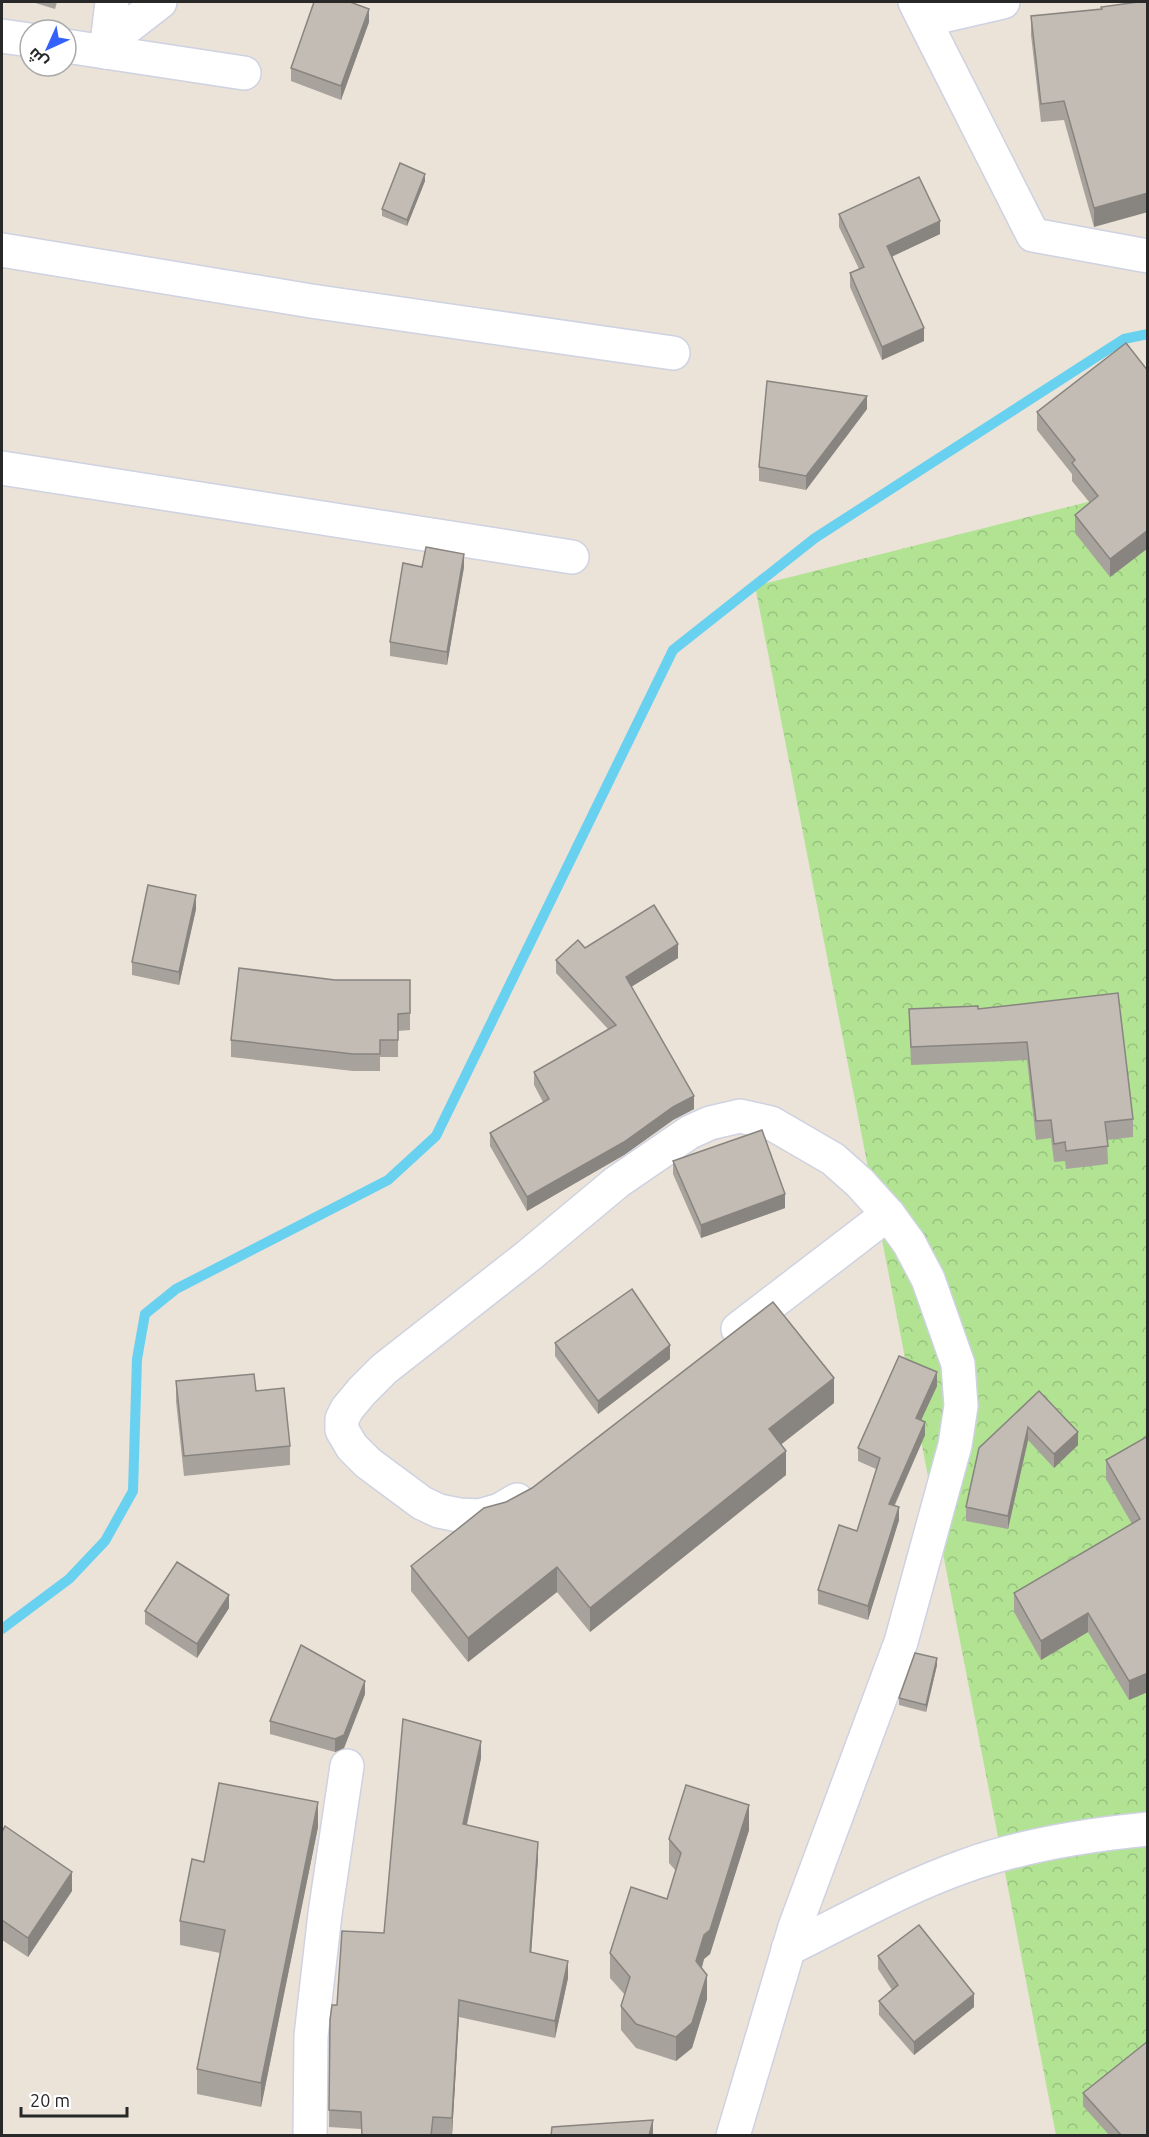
<svg xmlns="http://www.w3.org/2000/svg" width="1149" height="2137" viewBox="0 0 1149 2137" font-family="Ubuntu,Cairo,sans-serif">
	<defs>
		<pattern id="forest-crowns" width="20" height="18" patternUnits="userSpaceOnUse" patternTransform="scale(1.5)"><rect width="20" height="18" fill="#b1e393"/><path d="M2 6a3 3 0 1 1 6 0M12 15a3 3 0 1 1 6 0" fill="none" stroke="#98c37f"/></pattern>
	</defs>
	<rect width="100%" height="100%" fill="#ebe2d8"/>
	<polygon fill="url(#forest-crowns)" points="1147,487 1147,2135 1056,2135 755,586"/>
	<g fill="none" stroke-linecap="round" stroke-linejoin="round">
		<polyline stroke="#68d1f0" stroke-width="10" points="2,1629 69,1579 105,1541 133,1491 137,1359 145,1314 176,1289 388,1180 436,1136 673,650 815,538 1124,339 1148,334"/>
		<g stroke="#ced2e1" stroke-width="36">
			<g id="street">
				<polyline points="915,2 1033,235 1148,256"/>
				<polyline points="925,20 1003,2"/>
				<polyline points="2,36 30,40"/>
				<polyline points="107,43 160,2"/>
				<polyline points="66,46 244,73"/>
				<polyline points="106,52 112,2"/>
				<polyline points="2,250 311,301 673,353"/>
				<polyline points="2,468 572,557"/>
				<polyline points="738,1329 888,1214"/>
				<polyline points="517,1500 500,1510 479,1516 459,1515 439,1511 422,1503 368,1463 352,1447 342,1430 342,1419 347,1409 362,1391 384,1369 527,1257 617,1182 690,1132 710,1123 740,1116 771,1123 833,1159 860,1183 888,1214 909,1243 928,1279 958,1364 961,1406 955,1445 901,1642 795,1927 733,2136"/>
				<path d="M788,1949C845,1921 905,1887 965,1866C1023,1845 1086,1835 1148,1829"/>
				<polyline points="310,2136 311,2036 325,1914 347,1766"/>
			</g>
		</g>
		<use href="#street" stroke="#fff" stroke-width="33"/>
	</g>
	<g fill="#a8a29c">
		<polygon points="32,2 57,2 55,9"/>
		<polygon points="1101,9 1094,227 1064,120 1041,122 1031,35 1031,16"/>
		<polygon points="369,22 341,100 291,81 291,68"/>
		<polygon points="425,181 407,226 382,216 382,209"/>
		<polygon points="839,214 940,234 892,256 924,341 882,360 850,287 850,273 859,269 839,227"/>
		<polygon points="1148,371 1148,548 1110,577 1075,533 1075,515 1090,503 1072,481 1072,474 1037,430 1037,412"/>
		<polygon points="867,409 806,490 759,481 759,467"/>
		<polygon points="464,567 447,665 390,656 390,642"/>
		<polygon points="196,909 179,985 132,975 132,962"/>
		<polygon points="585,948 678,958 631,987 694,1109 673,1120 624,1155 527,1211 490,1146 490,1133 543,1102 534,1085 534,1072 608,1029 556,973 556,960"/>
		<polygon points="410,980 410,1030 398,1031 398,1057 380,1057 380,1071 353,1071 231,1057 231,1040"/>
		<polygon points="1118,993 1133,1119 1133,1137 1107,1140 1108,1164 1066,1169 1065,1161 1054,1162 1051,1138 1036,1140 1027,1060 911,1065 909,1009 978,1009"/>
		<polygon points="673,1161 785,1208 701,1238 673,1174"/>
		<polygon points="555,1343 670,1359 598,1414 555,1356"/>
		<polygon points="176,1381 256,1391 290,1446 290,1465 184,1476 176,1401"/>
		<polygon points="937,1386 921,1420 925,1435 895,1505 899,1520 868,1620 818,1604 818,1590 857,1531 876,1469 858,1461 858,1448"/>
		<polygon points="1039,1391 1078,1445 1054,1468 1028,1440 1008,1529 966,1521 966,1507"/>
		<polygon points="834,1403 781,1444 786,1475 590,1632 557,1592 468,1662 411,1591 411,1566"/>
		<polygon points="1148,1436 1129,1700 1088,1632 1041,1660 1014,1612 1014,1593 1132,1524 1106,1479 1106,1460"/>
		<polygon points="229,1608 197,1658 145,1624 145,1611"/>
		<polygon points="937,1665 926,1712 899,1705 899,1698"/>
		<polygon points="365,1694 344,1748 335,1752 270,1734 270,1721"/>
		<polygon points="481,1758 467,1825 538,1859 531,1953 568,1978 555,2038 459,2017 452,2135 433,2134 433,2136 361,2136 361,2129 329,2127 330,2020 337,2005 384,1933"/>
		<polygon points="318,1827 261,2107 197,2094 197,2069 220,1953 180,1945 180,1921 204,1862"/>
		<polygon points="749,1830 710,1954 704,1959 702,1968 707,1999 692,2048 676,2061 636,2048 621,2030 621,2006 625,1995 610,1978 610,1953 667,1899 676,1871 669,1863 669,1839"/>
		<polygon points="2,1832 72,1891 28,1957 2,1940"/>
		<polygon points="878,1956 974,2007 914,2055 879,2015 879,2001 892,1990 878,1969"/>
		<polygon points="1083,2093 1148,2136 1110,2136 1083,2106"/>
	</g>
	<g fill="#88847f">
		<polygon points="369,9 369,22 341,100 341,86"/>
		<polygon points="425,174 425,181 407,226 407,220"/>
		<polygon points="1148,193 1148,212 1094,227 1094,208"/>
		<polygon points="940,221 940,234 887,259 887,246"/>
		<polygon points="924,328 924,341 882,360 882,347"/>
		<polygon points="867,396 867,409 806,490 806,476"/>
		<polygon points="1148,530 1148,548 1110,577 1110,559"/>
		<polygon points="464,554 464,567 447,665 447,652"/>
		<polygon points="196,895 196,909 179,985 179,972"/>
		<polygon points="678,944 678,958 626,990 626,977"/>
		<polygon points="694,1096 694,1109 673,1120 624,1155 527,1211 527,1197 673,1107"/>
		<polygon points="785,1194 785,1208 701,1238 701,1225"/>
		<polygon points="670,1345 670,1359 598,1414 598,1401"/>
		<polygon points="937,1372 937,1386 916,1431 916,1418"/>
		<polygon points="834,1378 834,1403 769,1454 769,1429"/>
		<polygon points="925,1422 925,1435 889,1517 889,1504"/>
		<polygon points="1028,1427 1028,1440 1008,1529 1008,1516"/>
		<polygon points="1078,1432 1078,1445 1054,1468 1054,1454"/>
		<polygon points="786,1451 786,1475 590,1632 590,1608"/>
		<polygon points="899,1507 899,1520 868,1620 868,1606"/>
		<polygon points="557,1567 557,1592 468,1662 468,1638"/>
		<polygon points="229,1595 229,1608 197,1658 197,1644"/>
		<polygon points="1088,1613 1088,1632 1041,1660 1041,1641"/>
		<polygon points="937,1658 937,1665 926,1712 926,1705"/>
		<polygon points="1148,1673 1148,1692 1129,1700 1129,1681"/>
		<polygon points="365,1681 365,1694 344,1748 335,1752 335,1739"/>
		<polygon points="481,1741 481,1758 463,1841 463,1824"/>
		<polygon points="318,1802 318,1827 261,2107 261,2083"/>
		<polygon points="749,1805 749,1830 710,1954 704,1959 696,1986 696,1961 704,1935"/>
		<polygon points="538,1842 538,1859 530,1969 530,1952"/>
		<polygon points="72,1872 72,1891 28,1957 28,1938"/>
		<polygon points="568,1961 568,1978 555,2038 555,2021"/>
		<polygon points="707,1975 707,1999 692,2048 676,2061 676,2037"/>
		<polygon points="974,1994 974,2007 914,2055 914,2042"/>
		<polygon points="459,2000 459,2017 452,2135 452,2118"/>
		<polygon points="653,2120 653,2136 649,2136"/>
	</g>
	<g fill="#c3bcb5" stroke="#88847f" stroke-width="1.5">
		<polygon points="314,2 350,2 369,9 341,86 291,68"/>
		<polygon points="1138,2 1148,2 1148,193 1094,208 1064,101 1041,104 1031,16 1102,9 1101,7"/>
		<polygon points="400,163 425,174 407,220 382,209"/>
		<polygon points="919,177 940,221 887,246 924,328 882,347 850,273 864,267 839,214"/>
		<polygon points="1126,343 1148,371 1148,530 1110,559 1075,515 1098,496 1072,463 1075,460 1037,412"/>
		<polygon points="767,381 867,396 806,476 759,467"/>
		<polygon points="426,547 464,554 447,652 390,642 403,563 422,567"/>
		<polygon points="148,885 196,895 179,972 132,962"/>
		<polygon points="654,905 678,944 626,977 694,1096 673,1107 624,1142 527,1197 490,1133 549,1099 534,1072 616,1025 556,960 578,940 585,948"/>
		<polygon points="239,968 335,980 410,980 410,1013 398,1014 398,1040 380,1040 380,1054 353,1054 231,1040"/>
		<polygon points="1118,993 1133,1119 1105,1122 1108,1146 1066,1151 1065,1142 1054,1144 1051,1120 1036,1121 1027,1042 911,1047 909,1009 978,1006 978,1009"/>
		<polygon points="762,1130 785,1194 701,1225 673,1161"/>
		<polygon points="632,1289 670,1345 598,1401 555,1343"/>
		<polygon points="773,1302 834,1378 769,1429 786,1451 590,1608 557,1567 468,1638 411,1566 484,1508 506,1502 532,1488"/>
		<polygon points="899,1356 937,1372 916,1418 925,1422 889,1504 899,1507 868,1606 818,1590 839,1525 857,1531 880,1458 858,1448"/>
		<polygon points="254,1374 256,1391 284,1388 290,1446 184,1456 176,1381"/>
		<polygon points="1039,1391 1078,1432 1054,1454 1028,1427 1008,1516 966,1507 979,1448"/>
		<polygon points="1148,1436 1148,1673 1129,1681 1088,1613 1041,1641 1014,1593 1140,1519 1106,1460"/>
		<polygon points="177,1562 229,1595 197,1644 145,1611"/>
		<polygon points="301,1645 365,1681 344,1735 335,1739 270,1721"/>
		<polygon points="915,1653 937,1658 926,1705 899,1698"/>
		<polygon points="403,1719 481,1741 463,1824 538,1842 530,1952 568,1961 555,2021 459,2000 452,2118 433,2117 431,2136 362,2136 361,2112 329,2110 330,2020 332,2005 337,2005 342,1931 384,1933"/>
		<polygon points="219,1783 318,1802 261,2083 197,2069 225,1930 180,1921 192,1859 204,1862"/>
		<polygon points="686,1785 749,1805 710,1930 704,1935 696,1961 707,1975 692,2023 676,2037 636,2024 621,2006 630,1977 610,1953 631,1887 667,1899 681,1853 669,1839"/>
		<polygon points="5,1826 72,1872 28,1938 2,1920 2,1832"/>
		<polygon points="919,1925 974,1994 914,2042 879,2001 898,1985 878,1956"/>
		<polygon points="1148,2041 1148,2136 1122,2136 1083,2093"/>
		<polygon points="653,2120 649,2136 551,2136 552,2127"/>
	</g>
	<rect width="1149" height="2137" fill="none" stroke="#282828" stroke-width="6"/>
	<g transform="translate(48 48) rotate(225)"><circle r="28" fill="#ffffff" stroke="#a9a9a9" stroke-width="1.5"/>
	<path d="M0-4.5L10 22L0 15L-10 22Z" fill="#3461fc"/>
	<text y="-9" font-size="16" font-weight="bold" text-anchor="middle" fill="#282828">ش</text>
	</g>
	<path d="M21 2107v9h106v-9" fill="none" stroke="#282828" stroke-width="3"/>
	<text x="30" y="2107" font-size="18" fill="#282828" stroke="#ffffff" stroke-width="4.5" paint-order="stroke">20 m</text>
</svg>
